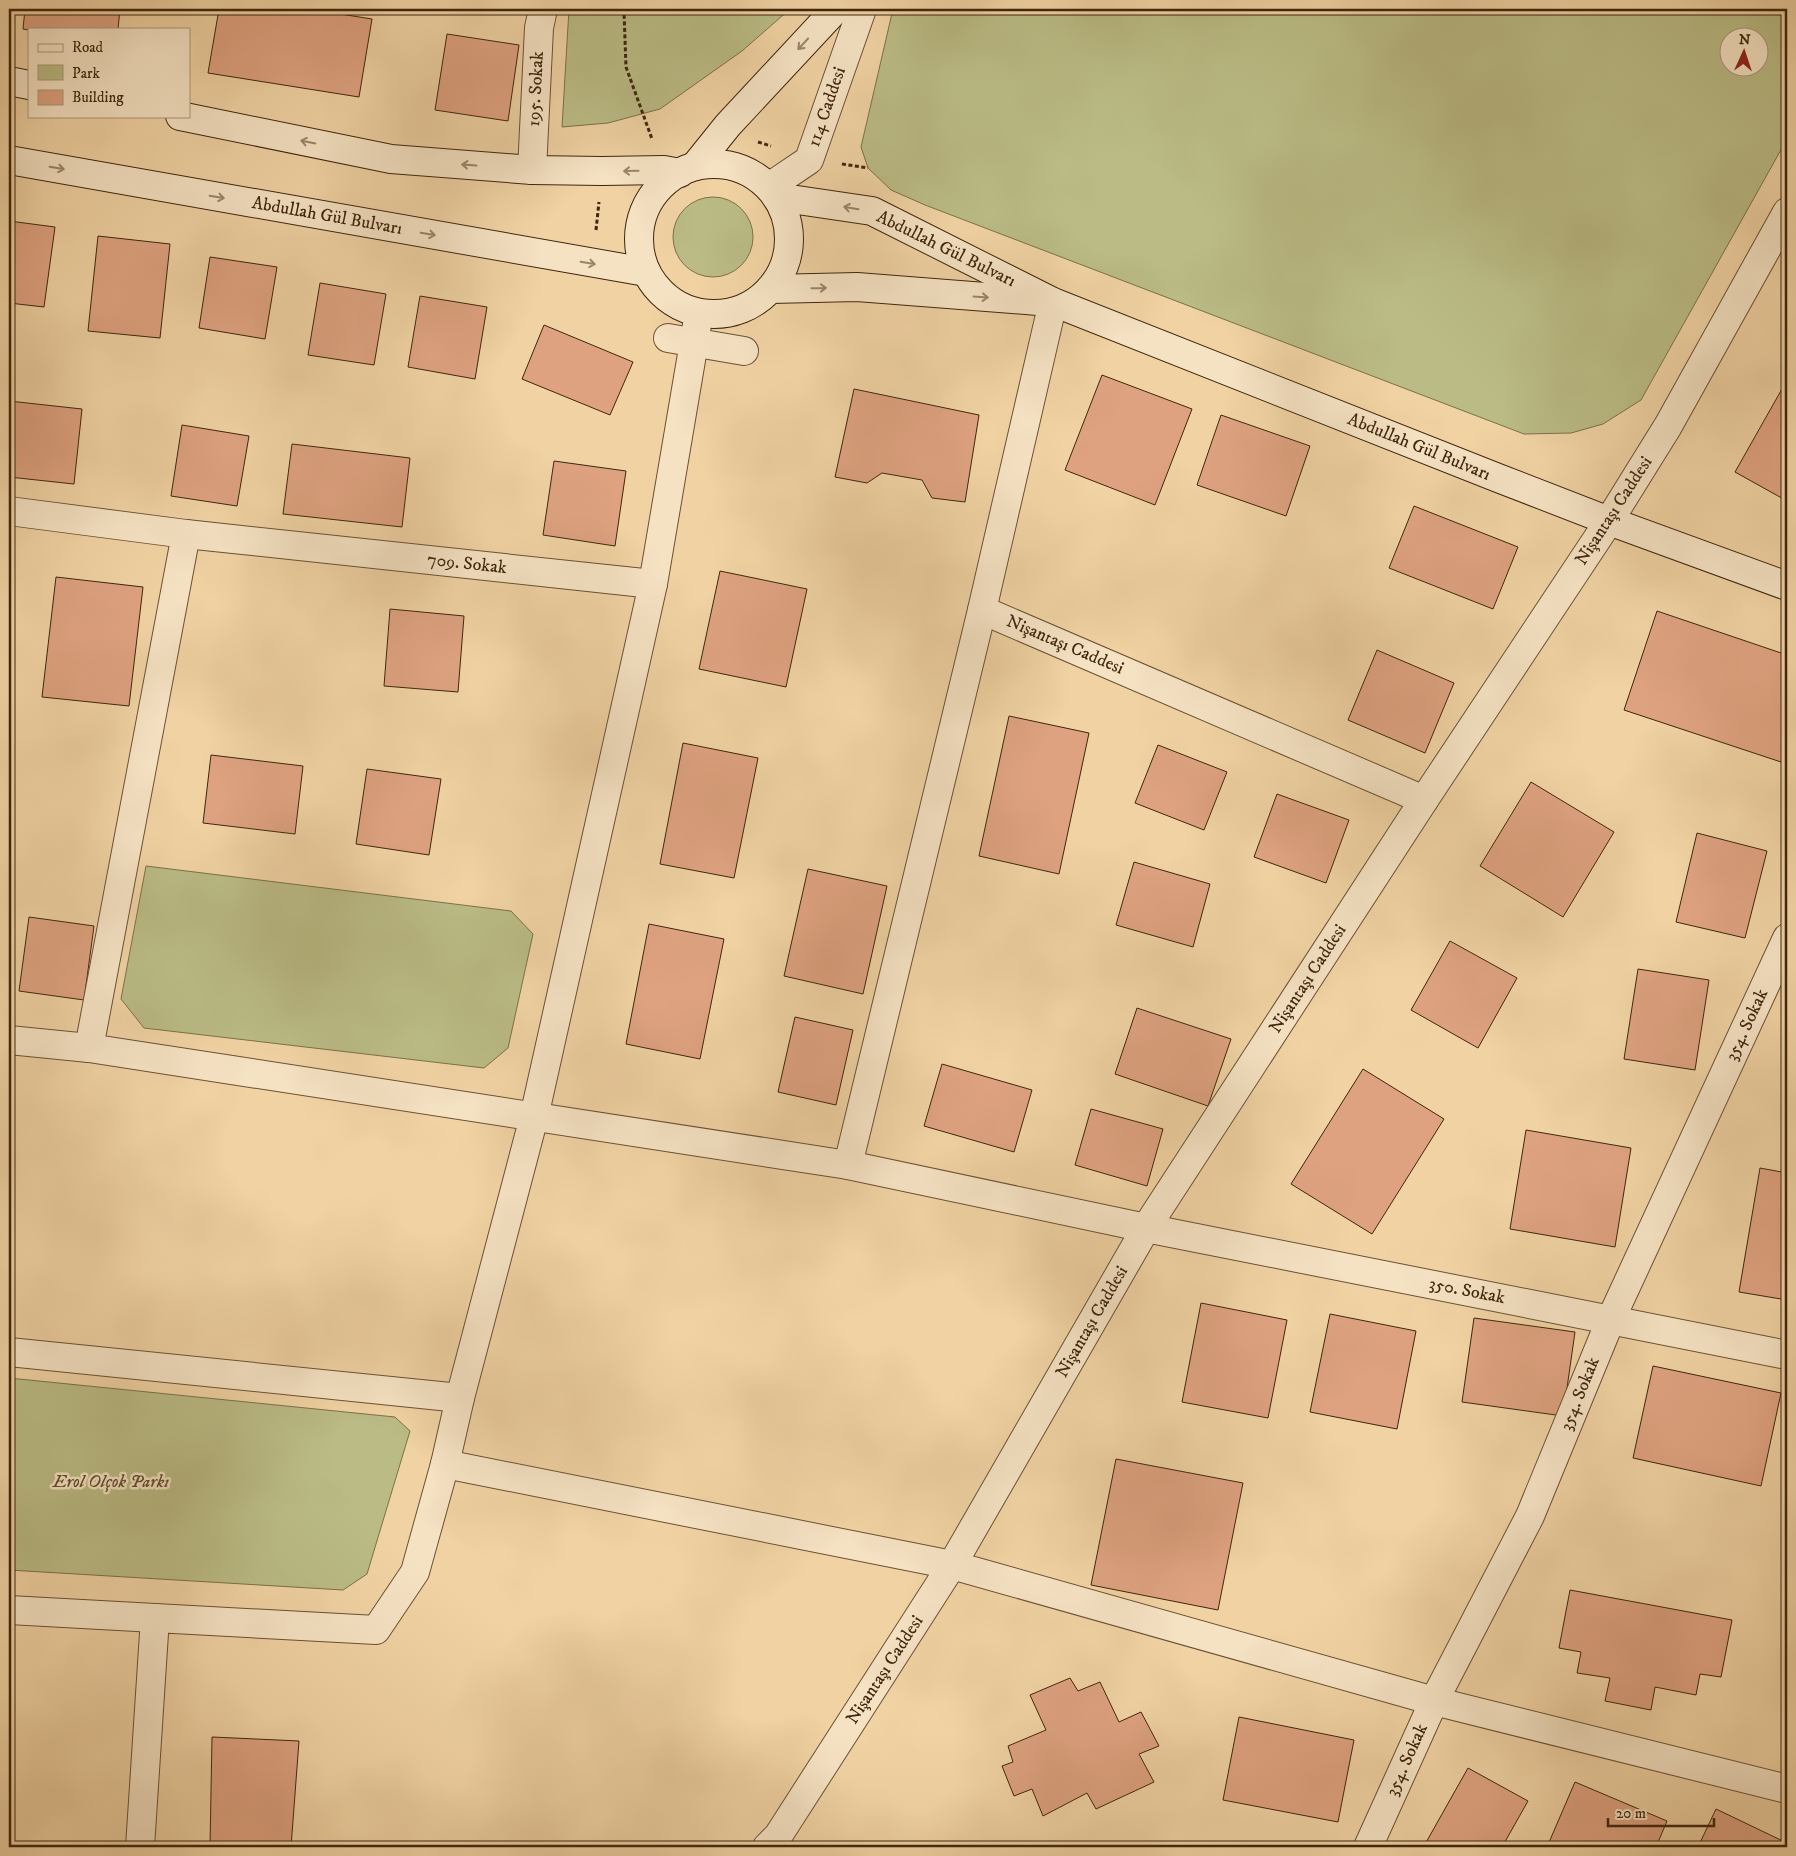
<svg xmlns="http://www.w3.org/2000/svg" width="1796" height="1856" viewBox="0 0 1796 1856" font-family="'IM FELL DW Pica',serif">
	<rect width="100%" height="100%" fill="#f0d2a3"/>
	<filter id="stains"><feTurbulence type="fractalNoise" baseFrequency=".004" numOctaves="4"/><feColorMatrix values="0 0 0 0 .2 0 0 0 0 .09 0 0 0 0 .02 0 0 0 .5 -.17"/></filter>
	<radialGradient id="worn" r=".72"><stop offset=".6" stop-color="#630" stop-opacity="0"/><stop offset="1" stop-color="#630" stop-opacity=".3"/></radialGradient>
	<g fill="#babb85" stroke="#7c704a" fill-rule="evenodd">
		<polygon points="569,9 790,9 742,51 660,109 608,123 562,127"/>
		<path d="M893,9H1787V139L1641,400L1603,424L1571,433L1524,434L925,205L891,190L868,168L861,147ZM1728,38H1758V68H1728Z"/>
		<circle cx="713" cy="237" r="40"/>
		<polygon points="146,866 511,911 533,934 508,1048 484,1068 144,1028 121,999"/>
		<polygon points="9,1378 395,1417 410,1431 367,1574 343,1590 9,1570"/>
	</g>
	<g fill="#dea280" stroke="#3f260f">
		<polygon points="25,9 120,9 118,29 29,30 23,29"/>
		<polygon points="219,9 309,9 372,19 359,97 208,73"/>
		<polygon points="447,34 519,45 508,121 435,110"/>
		<polygon points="9,221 55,227 44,307 9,303"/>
		<polygon points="98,236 170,244 160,338 88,331"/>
		<polygon points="210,257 277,267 265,339 199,328"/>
		<polygon points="320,283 386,294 374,365 308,355"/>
		<polygon points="420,296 487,307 475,379 408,367"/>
		<polygon points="544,325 633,362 610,415 522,379"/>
		<polygon points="1102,375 1192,409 1155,505 1065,470"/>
		<polygon points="1787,380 1787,501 1735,472"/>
		<polygon points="854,389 979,415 965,502 932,498 922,480 882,473 867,483 835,477"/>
		<polygon points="9,401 82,409 74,484 9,477"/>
		<polygon points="1221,415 1310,446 1286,516 1197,485"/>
		<polygon points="182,425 249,436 237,506 171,496"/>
		<polygon points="292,444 410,458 402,527 283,514"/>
		<polygon points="554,461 626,471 615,546 543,535"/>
		<polygon points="1414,506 1518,547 1493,609 1389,568"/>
		<polygon points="720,571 807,589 786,687 699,669"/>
		<polygon points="56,577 143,587 129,706 42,697"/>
		<polygon points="390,609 464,616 458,692 384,686"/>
		<polygon points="1657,611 1787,655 1787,764 1624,710"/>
		<polygon points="1377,650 1454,683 1425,753 1348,720"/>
		<polygon points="1009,716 1089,733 1059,874 979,856"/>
		<polygon points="683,743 758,758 734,878 660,864"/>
		<polygon points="1158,745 1227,772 1204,830 1135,803"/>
		<polygon points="211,755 303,766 295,834 203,823"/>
		<polygon points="367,769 441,779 429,855 356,844"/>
		<polygon points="1531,782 1614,832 1563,917 1480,866"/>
		<polygon points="1277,794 1349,820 1326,883 1254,857"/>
		<polygon points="1697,833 1767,851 1745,938 1676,922"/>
		<polygon points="1134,862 1210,884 1193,947 1116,925"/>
		<polygon points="808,869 887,886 863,994 784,976"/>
		<polygon points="29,917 94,926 84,1000 19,991"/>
		<polygon points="649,924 724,939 700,1059 626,1044"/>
		<polygon points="1450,941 1517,978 1478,1048 1411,1010"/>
		<polygon points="1638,969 1709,980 1695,1070 1624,1059"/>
		<polygon points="1137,1008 1231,1039 1208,1106 1115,1074"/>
		<polygon points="795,1017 853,1030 836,1105 778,1092"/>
		<polygon points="942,1064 1032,1090 1014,1152 924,1126"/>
		<polygon points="1363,1069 1444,1119 1372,1234 1291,1184"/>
		<polygon points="1091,1109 1163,1129 1147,1186 1075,1165"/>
		<polygon points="1526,1130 1631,1148 1615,1247 1510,1229"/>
		<polygon points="1760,1168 1787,1173 1787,1300 1739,1292"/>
		<polygon points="1201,1303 1287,1320 1268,1418 1182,1402"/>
		<polygon points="1330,1314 1416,1331 1397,1429 1310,1412"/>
		<polygon points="1474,1318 1575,1332 1563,1416 1462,1402"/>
		<polygon points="1653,1366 1781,1393 1761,1486 1633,1458"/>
		<polygon points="1116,1459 1243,1483 1218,1610 1091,1585"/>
		<polygon points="1570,1590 1732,1620 1721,1677 1700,1674 1696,1695 1655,1687 1651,1710 1605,1701 1610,1678 1577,1673 1581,1652 1559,1648"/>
		<polygon points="1070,1678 1078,1691 1100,1682 1119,1722 1141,1712 1159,1746 1139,1754 1154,1782 1096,1809 1087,1793 1043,1816 1032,1789 1014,1796 1002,1766 1013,1762 1008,1746 1046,1730 1030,1695"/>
		<polygon points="1239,1717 1354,1740 1338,1822 1223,1800"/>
		<polygon points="212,1737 299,1741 291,1847 210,1847"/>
		<polygon points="1468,1768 1528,1801 1502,1847 1426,1847 1424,1846"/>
		<polygon points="1575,1782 1667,1821 1656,1847 1547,1847"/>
		<polygon points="1716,1809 1787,1843 1787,1847 1698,1847"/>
	</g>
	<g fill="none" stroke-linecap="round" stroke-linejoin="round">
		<g stroke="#6b5134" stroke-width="30">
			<polyline id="pedestrian" points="668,338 744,351"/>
		</g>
		<g stroke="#6b5134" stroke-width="30">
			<g id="minor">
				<polyline points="532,170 539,28 543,9"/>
				<polyline points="9,511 186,534 653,584 699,313"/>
				<polyline points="982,610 1424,800"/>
				<polyline points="89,1048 186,534"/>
				<polyline points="848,1165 982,610 1053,302"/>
				<polyline points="9,1352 460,1398"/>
				<polyline points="445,1464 952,1565 1434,1701 1787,1789"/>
				<polyline points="9,1610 155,1618"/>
				<polyline points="140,1847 155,1618 376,1630 415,1572 445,1464 460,1398 534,1117 653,584"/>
				<polyline points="1368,1847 1434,1701 1530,1516 1611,1319 1787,938"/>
			</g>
		</g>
		<g stroke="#6b5134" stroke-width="30">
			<g id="tertiary">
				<polyline points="769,187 809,160 862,9"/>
				<polyline points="9,1040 89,1048 848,1165 1146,1228 1787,1355"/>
				<polyline points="767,1847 778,1836 952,1565 1146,1228 1424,800 1609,521 1668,426 1787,212"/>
			</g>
		</g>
		<g stroke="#3f260f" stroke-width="30">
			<g id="secondary">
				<polyline points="9,81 29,85"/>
				<polyline points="180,116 391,159 532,170 602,171 664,170 680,173"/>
				<polyline points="9,160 646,272"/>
				<circle cx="714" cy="239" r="75"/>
				<polyline points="695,166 728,125 836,9"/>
				<polyline points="777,197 872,211 1053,302 1498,478 1609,521 1787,586"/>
				<polyline points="771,289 857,287 1038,301"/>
			</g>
		</g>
		<g stroke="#3f260f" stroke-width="3" stroke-dasharray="4 2.5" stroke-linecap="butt">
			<polyline points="626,9 624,12 626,67 652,139"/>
			<polyline points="758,142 771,146"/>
			<polyline points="842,164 868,168"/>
			<polyline points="596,230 599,202"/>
		</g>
		<use href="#pedestrian" stroke="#f5e2c3" stroke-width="28"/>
		<use href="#minor" stroke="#f5e2c3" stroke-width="28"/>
		<use href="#tertiary" stroke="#f5e2c3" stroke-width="28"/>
		<use href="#secondary" stroke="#f5e2c3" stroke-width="28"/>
	</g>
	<defs><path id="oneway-shaft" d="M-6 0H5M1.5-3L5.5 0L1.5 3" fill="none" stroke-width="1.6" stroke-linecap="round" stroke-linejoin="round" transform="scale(1.25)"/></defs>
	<g stroke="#9a8469">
		<use href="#oneway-shaft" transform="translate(803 44) rotate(133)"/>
		<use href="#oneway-shaft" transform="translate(308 142) rotate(-169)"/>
		<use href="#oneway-shaft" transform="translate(469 165) rotate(-176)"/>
		<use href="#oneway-shaft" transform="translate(57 168) rotate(10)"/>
		<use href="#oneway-shaft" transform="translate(631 171) rotate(179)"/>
		<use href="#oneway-shaft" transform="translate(217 197) rotate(10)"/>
		<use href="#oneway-shaft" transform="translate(851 208) rotate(-171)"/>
		<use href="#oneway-shaft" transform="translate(428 234) rotate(10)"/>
		<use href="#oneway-shaft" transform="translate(588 263) rotate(10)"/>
		<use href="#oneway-shaft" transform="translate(819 288) rotate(-1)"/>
		<use href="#oneway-shaft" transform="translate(981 297) rotate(4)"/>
	</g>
	<g text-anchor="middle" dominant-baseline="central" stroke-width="5" stroke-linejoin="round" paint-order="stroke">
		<g font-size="18" fill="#3f260f" stroke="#f5e2c3">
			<text transform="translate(536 89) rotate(-87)">195. Sokak</text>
			<text transform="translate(827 107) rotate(-71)">114 Caddesi</text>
			<text transform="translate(327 216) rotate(10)">Abdullah Gül Bulvarı</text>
			<text transform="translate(946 249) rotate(26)">Abdullah Gül Bulvarı</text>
			<text transform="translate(1419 447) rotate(22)">Abdullah Gül Bulvarı</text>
			<text transform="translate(1614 511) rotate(-57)">Nişantaşı Caddesi</text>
			<text transform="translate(467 564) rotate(6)">709. Sokak</text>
			<text transform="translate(1065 645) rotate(23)">Nişantaşı Caddesi</text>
			<text transform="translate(1308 979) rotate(-57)">Nişantaşı Caddesi</text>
			<text transform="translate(1747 1025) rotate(-65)">354. Sokak</text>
			<text transform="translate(1467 1291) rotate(11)">350. Sokak</text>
			<text transform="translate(1092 1322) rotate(-60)">Nişantaşı Caddesi</text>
			<text transform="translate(1580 1394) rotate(-68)">354. Sokak</text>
			<text transform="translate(885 1670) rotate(-57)">Nişantaşı Caddesi</text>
			<text transform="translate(1407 1760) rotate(-66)">354. Sokak</text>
		</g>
		<g font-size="18" font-style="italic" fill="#5e4b2c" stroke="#f5e2c3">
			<text x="111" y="1482">Erol Olçok Parkı</text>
		</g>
	</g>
	<rect width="1796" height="1856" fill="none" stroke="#f0d2a3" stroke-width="30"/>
	<rect x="10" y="10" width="1776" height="1836" fill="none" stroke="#3f260f" stroke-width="2.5"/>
	<rect x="15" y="15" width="1766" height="1826" fill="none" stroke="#3f260f"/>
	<rect x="28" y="28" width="162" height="90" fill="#f5e2c3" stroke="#ac977b"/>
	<rect x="38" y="44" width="25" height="8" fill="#f5e2c3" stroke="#ac977b"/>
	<text x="72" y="52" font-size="15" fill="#3f260f">Road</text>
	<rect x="38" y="65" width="25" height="15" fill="#babb85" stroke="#ac977b"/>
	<text x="72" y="78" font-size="15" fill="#3f260f">Park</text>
	<rect x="38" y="90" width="25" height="15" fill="#dea280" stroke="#ac977b"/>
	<text x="72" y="102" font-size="15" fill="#3f260f">Building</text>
	<g transform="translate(1744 52) rotate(3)"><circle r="24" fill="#f5e2c3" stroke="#ac977b"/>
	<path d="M0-4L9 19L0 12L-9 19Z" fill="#8f2418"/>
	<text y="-8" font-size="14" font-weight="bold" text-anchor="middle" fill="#3f260f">N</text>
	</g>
	<path d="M1608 1818v8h106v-8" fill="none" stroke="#3f260f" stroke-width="2.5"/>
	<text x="1616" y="1818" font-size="15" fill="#3f260f" stroke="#f5e2c3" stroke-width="4" paint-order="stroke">20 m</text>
	<rect width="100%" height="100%" filter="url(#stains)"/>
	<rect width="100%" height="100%" fill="url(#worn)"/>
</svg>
